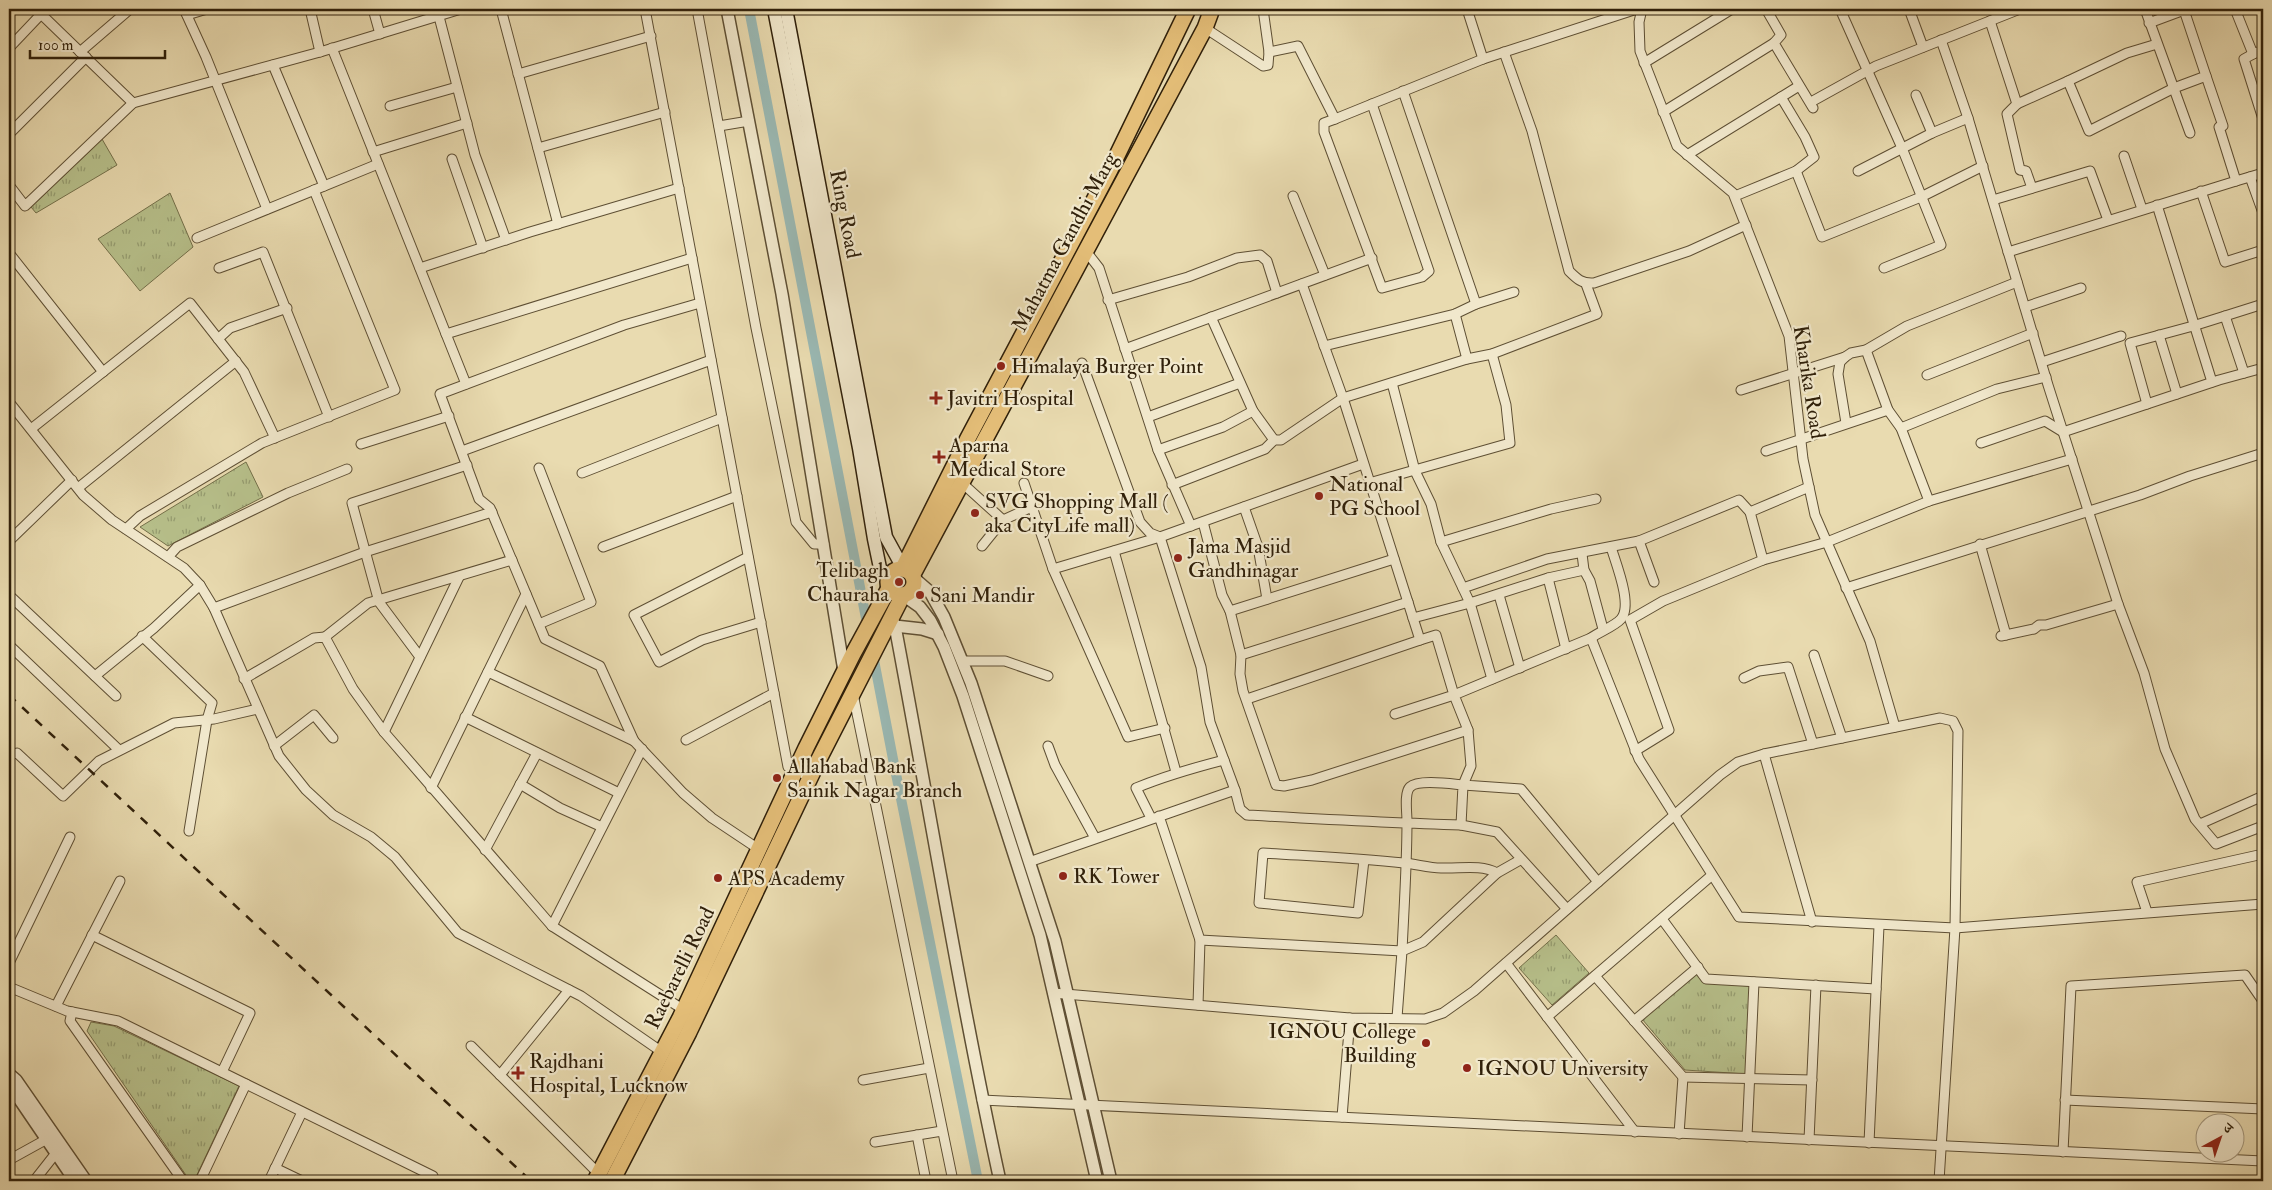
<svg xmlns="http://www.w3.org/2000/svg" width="2272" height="1190" viewBox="0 0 2272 1190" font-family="'IM FELL Double Pica','Noto Serif Devanagari',serif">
	<defs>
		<pattern id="grass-tufts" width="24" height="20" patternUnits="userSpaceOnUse" patternTransform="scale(1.25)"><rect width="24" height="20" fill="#b7c08b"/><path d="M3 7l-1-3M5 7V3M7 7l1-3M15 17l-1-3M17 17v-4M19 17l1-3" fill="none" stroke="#959c70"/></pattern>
	</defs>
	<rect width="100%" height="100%" fill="#e9dbb0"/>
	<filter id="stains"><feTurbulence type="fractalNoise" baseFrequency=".004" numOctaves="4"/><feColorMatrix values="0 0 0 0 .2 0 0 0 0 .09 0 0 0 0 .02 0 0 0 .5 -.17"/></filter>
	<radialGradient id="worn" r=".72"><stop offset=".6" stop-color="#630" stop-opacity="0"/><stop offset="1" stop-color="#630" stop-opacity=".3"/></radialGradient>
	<g fill="url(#grass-tufts)" stroke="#74704a">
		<polygon points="102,139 117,165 36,213 31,207"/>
		<polygon points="170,193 193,247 140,291 98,239"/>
		<polygon points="246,462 263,497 168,546 140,527"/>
		<polygon points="1556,935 1589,973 1552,1005 1519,968"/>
		<polygon points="1697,972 1705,983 1750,986 1746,1074 1685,1070 1642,1019"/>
		<polygon points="91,1022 114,1026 239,1086 194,1181 190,1181 87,1031"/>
	</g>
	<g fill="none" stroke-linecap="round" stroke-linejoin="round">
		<polyline stroke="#9ab9b4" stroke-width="10" points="749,9 893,759 978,1181"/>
		<g stroke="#5e4f34" stroke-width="11">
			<g id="minor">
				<polyline points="184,9 206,57 267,209"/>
				<polyline points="310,9 320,52"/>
				<polyline points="373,9 380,34"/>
				<polyline points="437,9 475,155 506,240"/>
				<polyline points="501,9 558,224"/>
				<polyline points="645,9 788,767 810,777"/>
				<polyline points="697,9 756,328 796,522 814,544 824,544"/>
				<polyline points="1467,9 1483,59"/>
				<polyline points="1642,9 1639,22 1640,51 1677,146 1733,193 1789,336 1803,459 1815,515 1870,641 1895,727"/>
				<polyline points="1766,9 1781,35 1774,43 1813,108"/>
				<polyline points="1840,9 1902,148 1941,245 1884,268"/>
				<polyline points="1909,9 1923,47"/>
				<polyline points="2145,9 2190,133"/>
				<polyline points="2235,9 2253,54 2263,50"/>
				<polyline points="41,14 133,103"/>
				<polyline points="187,15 207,9"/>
				<polyline points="1990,21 2017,104 2007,114 2020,170 2026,171 2032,188"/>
				<polyline points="2149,23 2184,10 2206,76 2174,88 2089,131 2068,81 2127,53 2157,44"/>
				<polyline points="1205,28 1263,66 1268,65 1269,52 1263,9"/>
				<polyline points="1941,40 1968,118 2048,385 2118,604 2144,673 2165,749 2195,819 2216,844 2263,826"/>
				<polyline points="9,48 46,9"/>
				<polyline points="332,48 466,384"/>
				<polyline points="80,52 130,9"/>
				<polyline points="1269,52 1298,46 1335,119 1324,123 1324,132 1382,288 1422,277 1429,271 1372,104"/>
				<path d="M1504,52L1532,131L1569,271C1577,279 1582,284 1594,283L1689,251L1746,225"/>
				<polyline points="2253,54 2244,59 2263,119"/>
				<polyline points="1644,63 1732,9"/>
				<polyline points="273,65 324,186"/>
				<polyline points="518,74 651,36"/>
				<polyline points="1403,91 1476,304"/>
				<polyline points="1916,95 1932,133"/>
				<polyline points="1811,102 1876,66 2020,9"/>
				<polyline points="2017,104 2068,81"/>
				<polyline points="390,106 457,87"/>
				<polyline points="1663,112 1774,43"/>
				<polyline points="1335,119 1483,59 1637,9"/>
				<polyline points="719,126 749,121"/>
				<polyline points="9,134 86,57"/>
				<polyline points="538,148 665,112"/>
				<polyline points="373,152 467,123"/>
				<polyline points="1687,155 1799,86"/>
				<polyline points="2124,156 2142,209"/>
				<polyline points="452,159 483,248"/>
				<polyline points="1796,171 1822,237 1921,197 1983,166"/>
				<polyline points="1858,171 1932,133 1968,118"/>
				<polyline points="2250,177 2263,213"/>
				<polyline points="2236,181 2263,173"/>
				<polyline points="9,185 25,206 133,103 320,52 461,9"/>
				<polyline points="2201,191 2225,262 2263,250"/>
				<polyline points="1293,196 1325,275"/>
				<polyline points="1735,196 1796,171 1814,157 1805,137 1781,97"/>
				<polyline points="1993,200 2090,171 2108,220"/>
				<polyline points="2157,205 2212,382"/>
				<polyline points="197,238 378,164"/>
				<polyline points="1085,250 1099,268 1158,450 1191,526"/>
				<polyline points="2008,252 2236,181 2219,127 2223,126 2206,76"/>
				<polyline points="9,253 103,372"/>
				<polyline points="219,268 263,252 329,417"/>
				<polyline points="420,268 530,232 679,188"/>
				<polyline points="1302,284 1343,398 1420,640 1436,635 1454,695 1395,714"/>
				<polyline points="1108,300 1188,277 1237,258 1260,255 1267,261 1277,293"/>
				<polyline points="700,303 624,325 440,394 479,499 490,508 545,639 600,666 634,741 683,793 712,818 760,850"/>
				<polyline points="2025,307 2081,288"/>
				<polyline points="1455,314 1467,359"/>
				<polyline points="2225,316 2263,304"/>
				<polyline points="1211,317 1253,411 1274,440"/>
				<polyline points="446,334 692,258"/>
				<polyline points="2159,335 2177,394"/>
				<polyline points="218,339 230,328 287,308"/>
				<polyline points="1324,346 1455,314 1476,304 1514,292"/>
				<polyline points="1125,349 1372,258"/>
				<polyline points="2042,362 2121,336"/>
				<polyline points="1082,363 1140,522 1150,533 1160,537 1201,667 1210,722 1235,790"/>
				<polyline points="1927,375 2033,333"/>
				<polyline points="1392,383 1415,471 1431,504 1441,542 1470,603 1548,578 1584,570"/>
				<polyline points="1741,390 1845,357"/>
				<polyline points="9,402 83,495 112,520 184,568 200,585 214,608 279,756 306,790 333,815 371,837 395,857 458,933 581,996 662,1052"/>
				<polyline points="2147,404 2130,343 2193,326 2225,316 2244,373"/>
				<polyline points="1148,417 1240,383"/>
				<polyline points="1846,423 1838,374 1840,362 1845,357 1851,353 1866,350 1907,326 2017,282"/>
				<polyline points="1901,428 1997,389 2046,377"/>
				<polyline points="31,429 190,303 244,372 275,438"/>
				<polyline points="1981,443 2045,421 2063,432 2219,380 2263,368"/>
				<polyline points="361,444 449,416"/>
				<polyline points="1158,450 1223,427 1253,411"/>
				<polyline points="462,451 711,360"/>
				<polyline points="1766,451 1888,410"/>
				<polyline points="582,473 722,418"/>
				<polyline points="961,482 1003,520 1032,507"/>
				<polyline points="1024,483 1053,569 1128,737 1165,728"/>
				<polyline points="1369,483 1510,443 1506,405 1492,354"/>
				<polyline points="1172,485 1265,449 1274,440 1281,440 1343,398 1467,359 1492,354 1597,314 1586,284"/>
				<polyline points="78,488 236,361"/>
				<polyline points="1929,501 2072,459"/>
				<polyline points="1244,507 1258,547 1267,599"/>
				<polyline points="1203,522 1222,595 1230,611 1241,655 1240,674 1243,691 1276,785 1284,786 1312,780 1468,730"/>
				<polyline points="126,529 140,516 262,443 395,390 314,190"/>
				<polyline points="9,541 72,480"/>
				<polyline points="1639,541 1739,500 1750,512"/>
				<polyline points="1441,542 1551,509 1596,499"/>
				<polyline points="1980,544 2006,635"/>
				<polyline points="982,546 1003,520"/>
				<polyline points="603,547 737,496"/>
				<polyline points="1114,551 1176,772"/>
				<polyline points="1582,554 1584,570 1590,581 1603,629"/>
				<polyline points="168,557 177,547 288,493 347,469"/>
				<polyline points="748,557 634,615 659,662 702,640 761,622"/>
				<polyline points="1763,560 1750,512 1809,487"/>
				<polyline points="1053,569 1160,537 1363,464"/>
				<polyline points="1548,578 1566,649"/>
				<polyline points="1463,588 1547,559 1639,541 1654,582"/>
				<polyline points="1846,588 2140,495 2190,476 2263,453"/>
				<polyline points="9,595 116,696"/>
				<polyline points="1499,595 1520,668"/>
				<polyline points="214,608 365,552 492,512"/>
				<polyline points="1230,611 1394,559"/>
				<polyline points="1413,618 1470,603 1492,679"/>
				<polyline points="539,624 591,602 539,468"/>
				<polyline points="142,636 212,703 207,720 189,831"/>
				<polyline points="2001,636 2034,629 2039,625 2046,625 2118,604"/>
				<polyline points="325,637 368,603 512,560"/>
				<path d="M1591,638C1599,632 1615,626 1621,619C1633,605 1616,564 1611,547"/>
				<polyline points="9,645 119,750"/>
				<polyline points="1241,655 1408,602"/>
				<polyline points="1814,655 1842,738"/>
				<polyline points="420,657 379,602 352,503 467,465"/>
				<polyline points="962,661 1005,661 1048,676"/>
				<polyline points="488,672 634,741"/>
				<polyline points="95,676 154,628 200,585"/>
				<polyline points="1744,678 1759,671 1788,667 1813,744"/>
				<polyline points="244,679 314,638 325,637 353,689 384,732 552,926 684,1010"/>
				<polyline points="853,694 953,1181"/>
				<polyline points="1247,699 1420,640"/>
				<polyline points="465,717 619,793"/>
				<polyline points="384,732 459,577"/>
				<polyline points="686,740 774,693"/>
				<polyline points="274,746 314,715 333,738"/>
				<polyline points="1048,746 1055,765 1095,838"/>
				<polyline points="1635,751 1669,730 1630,620 1663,601 1763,560 1827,542 1929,501 1901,428 1888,410 1866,350"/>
				<polyline points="1764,754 1812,922"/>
				<polyline points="9,755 17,753 63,796 99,761 174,723 214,719 258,709"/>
				<polyline points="520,784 560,808 602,827"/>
				<polyline points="431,788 526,594"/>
				<path d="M1151,818L1136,788C1165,776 1193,768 1224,760"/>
				<polyline points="2200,824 2263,796"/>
				<polyline points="1461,825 1497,832 1567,909"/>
				<polyline points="485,850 537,753"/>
				<path d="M1364,860L1358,913L1259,903L1263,853C1310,856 1357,858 1404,863C1416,864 1429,868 1441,868C1460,869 1480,864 1497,873"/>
				<path d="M1029,862L1235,790L1240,809L1247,815C1319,819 1390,823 1461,825L1463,785C1452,784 1418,779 1410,787C1404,793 1407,812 1407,821C1407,864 1404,907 1402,951L1200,940L1159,816"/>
				<polyline points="1598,882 1521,789 1463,785 1471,766 1468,730 1454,695 1591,638 1639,759 1739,917 1955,928 2263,904"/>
				<polyline points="2147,912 2137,882 2263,854"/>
				<polyline points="1662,919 1706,979 1876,989"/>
				<polyline points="552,926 642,749"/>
				<polyline points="92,935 250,1013 222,1072"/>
				<polyline points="9,963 70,837"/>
				<polyline points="1506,963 1635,1132"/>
				<polyline points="1595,976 1683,1077 1812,1080"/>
				<polyline points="9,987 67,1011 118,1021 433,1176 430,1181"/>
				<polyline points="1053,993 1350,1018 1425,1019 1443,1013 1474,991 1720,775 1738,762 1764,754 1940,718 1953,721 1958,731 1955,928 1939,1181"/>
				<polyline points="1198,1005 1200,940"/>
				<polyline points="56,1006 120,881"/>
				<polyline points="72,1012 70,1021 183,1181"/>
				<polyline points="1547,1017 1711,876"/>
				<polyline points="1397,1018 1402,951 1423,942 1497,873 1520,860"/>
				<polyline points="1634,1021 1698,967"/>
				<polyline points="471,1046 599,1174"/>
				<polyline points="500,1075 569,990"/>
				<polyline points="863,1080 929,1068"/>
				<polyline points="982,1100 2263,1161"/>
				<polyline points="2065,1100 2263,1109"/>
				<polyline points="1342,1117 1350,1018"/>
				<polyline points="1679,1134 1683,1077"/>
				<polyline points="917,1135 926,1181"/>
				<polyline points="1747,1137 1754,982"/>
				<polyline points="1809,1140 1816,985"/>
				<polyline points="875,1142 942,1131"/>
				<polyline points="1869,1143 1879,926"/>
				<polyline points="2063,1152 2071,986 2245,975 2263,1001"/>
				<polyline points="9,1160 47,1139"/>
				<polyline points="275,1168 302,1181"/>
				<polyline points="34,1181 56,1153"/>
				<polyline points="200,1181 246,1084"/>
				<polyline points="269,1181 302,1112"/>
			</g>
		</g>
		<g stroke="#5e4f34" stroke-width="14">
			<g id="tertiary">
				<polyline points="727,9 782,294 844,671"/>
				<polyline points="915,579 930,592 944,617 971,683 1055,941 1111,1181"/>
				<polyline points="903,595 920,607 930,620 944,647 963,696 1040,935 1097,1181"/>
				<path d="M891,617L895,626C930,811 960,997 1000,1181"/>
				<polyline points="895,626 922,629 938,634"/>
				<polyline points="9,1074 16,1080 86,1181"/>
				<polyline points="9,1084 75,1181"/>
			</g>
		</g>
		<g stroke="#30200a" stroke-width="15">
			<g id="secondary">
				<polyline points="774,9 859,448 874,539 880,568 888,578"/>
				<polyline points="786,9 886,537 903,568"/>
			</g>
		</g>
		<g stroke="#30200a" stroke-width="18">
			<g id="primary">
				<polyline points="903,568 967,440 1110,170 1188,9"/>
				<circle cx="901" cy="582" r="13"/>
				<polyline points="913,574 1205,28 1212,9"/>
				<polyline points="595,1181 680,1018 806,748 853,654 889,588"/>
				<polyline points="612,1181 689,1032 818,761 903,595"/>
			</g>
		</g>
		<use href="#minor" stroke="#f1e8cc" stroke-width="9"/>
		<use href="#tertiary" stroke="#f1e8cc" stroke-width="11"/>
		<use href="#secondary" stroke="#f1e8cc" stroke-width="12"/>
		<use href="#primary" stroke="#e4be78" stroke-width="15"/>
		<polyline stroke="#30200a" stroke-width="2.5" stroke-dasharray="9 9" stroke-linecap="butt" points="9,695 531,1181"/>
	</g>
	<g fill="#8f2418" stroke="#f1e8cc" stroke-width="2">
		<circle cx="1001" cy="366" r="5"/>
		<path d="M933.5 390.5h5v5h5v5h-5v5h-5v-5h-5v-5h5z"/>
		<path d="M936.5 449.5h5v5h5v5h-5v5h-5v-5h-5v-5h5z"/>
		<circle cx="1319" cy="496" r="5"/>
		<circle cx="975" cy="513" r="5"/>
		<circle cx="1178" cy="558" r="5"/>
		<circle cx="899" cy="582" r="5"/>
		<circle cx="920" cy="595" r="5"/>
		<circle cx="777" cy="778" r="5"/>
		<circle cx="1063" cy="876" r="5"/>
		<circle cx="718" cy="878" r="5"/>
		<circle cx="1426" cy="1043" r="5"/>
		<circle cx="1467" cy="1068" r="5"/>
		<path d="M515.5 1065.5h5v5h5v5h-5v5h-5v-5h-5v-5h5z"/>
	</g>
	<g text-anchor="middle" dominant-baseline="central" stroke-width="4.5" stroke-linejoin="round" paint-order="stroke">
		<g font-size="21" fill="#30200a" stroke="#f1e8cc">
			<text transform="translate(845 214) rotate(79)">Ring Road</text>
			<text transform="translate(1065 242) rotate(-62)">Mahatma Gandhi Marg</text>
			<text transform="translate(1809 382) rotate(81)">Kharika Road</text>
			<text transform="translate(680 968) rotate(-64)">Raebarelli Road</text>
		</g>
		<g font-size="21" fill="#30200a" stroke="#f1e8cc" text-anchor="start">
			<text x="1011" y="366">Himalaya Burger Point</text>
			<text x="947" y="398">Javitri Hospital</text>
			<text x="949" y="445">Aparna<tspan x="949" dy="24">Medical Store</tspan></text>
			<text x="1329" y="484">National<tspan x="1329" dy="24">PG School</tspan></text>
			<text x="985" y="501">SVG Shopping Mall (<tspan x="985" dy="24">aka CityLife mall)</tspan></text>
			<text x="1188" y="546">Jama Masjid<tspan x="1188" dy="24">Gandhinagar</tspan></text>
			<text x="889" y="570" text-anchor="end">Telibagh<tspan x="889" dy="24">Chauraha</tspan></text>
			<text x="930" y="595">Sani Mandir</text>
			<text x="787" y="766">Allahabad Bank<tspan x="787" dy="24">Sainik Nagar Branch</tspan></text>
			<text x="1073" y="876">RK Tower</text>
			<text x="728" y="878">APS Academy</text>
			<text x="1416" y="1031" text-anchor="end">IGNOU College<tspan x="1416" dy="24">Building</tspan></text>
			<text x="529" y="1061">Rajdhani<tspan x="529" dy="24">Hospital, Lucknow</tspan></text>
			<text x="1477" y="1068">IGNOU University</text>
		</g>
	</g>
	<rect width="2272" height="1190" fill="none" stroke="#e9dbb0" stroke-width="30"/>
	<rect x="10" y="10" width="2252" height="1170" fill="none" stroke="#30200a" stroke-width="2.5"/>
	<rect x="15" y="15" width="2242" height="1160" fill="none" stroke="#30200a"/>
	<g transform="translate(2220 1138) rotate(40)"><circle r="24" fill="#f1e8cc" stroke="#a4987e"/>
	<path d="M0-4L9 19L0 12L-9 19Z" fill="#8f2418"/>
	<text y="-8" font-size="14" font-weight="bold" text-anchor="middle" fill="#30200a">उ</text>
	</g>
	<path d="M30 50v8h135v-8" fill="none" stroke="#30200a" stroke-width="2.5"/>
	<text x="38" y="50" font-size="15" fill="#30200a" stroke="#f1e8cc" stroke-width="4" paint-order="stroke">100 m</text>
	<rect width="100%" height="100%" filter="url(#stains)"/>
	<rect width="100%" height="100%" fill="url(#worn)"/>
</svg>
